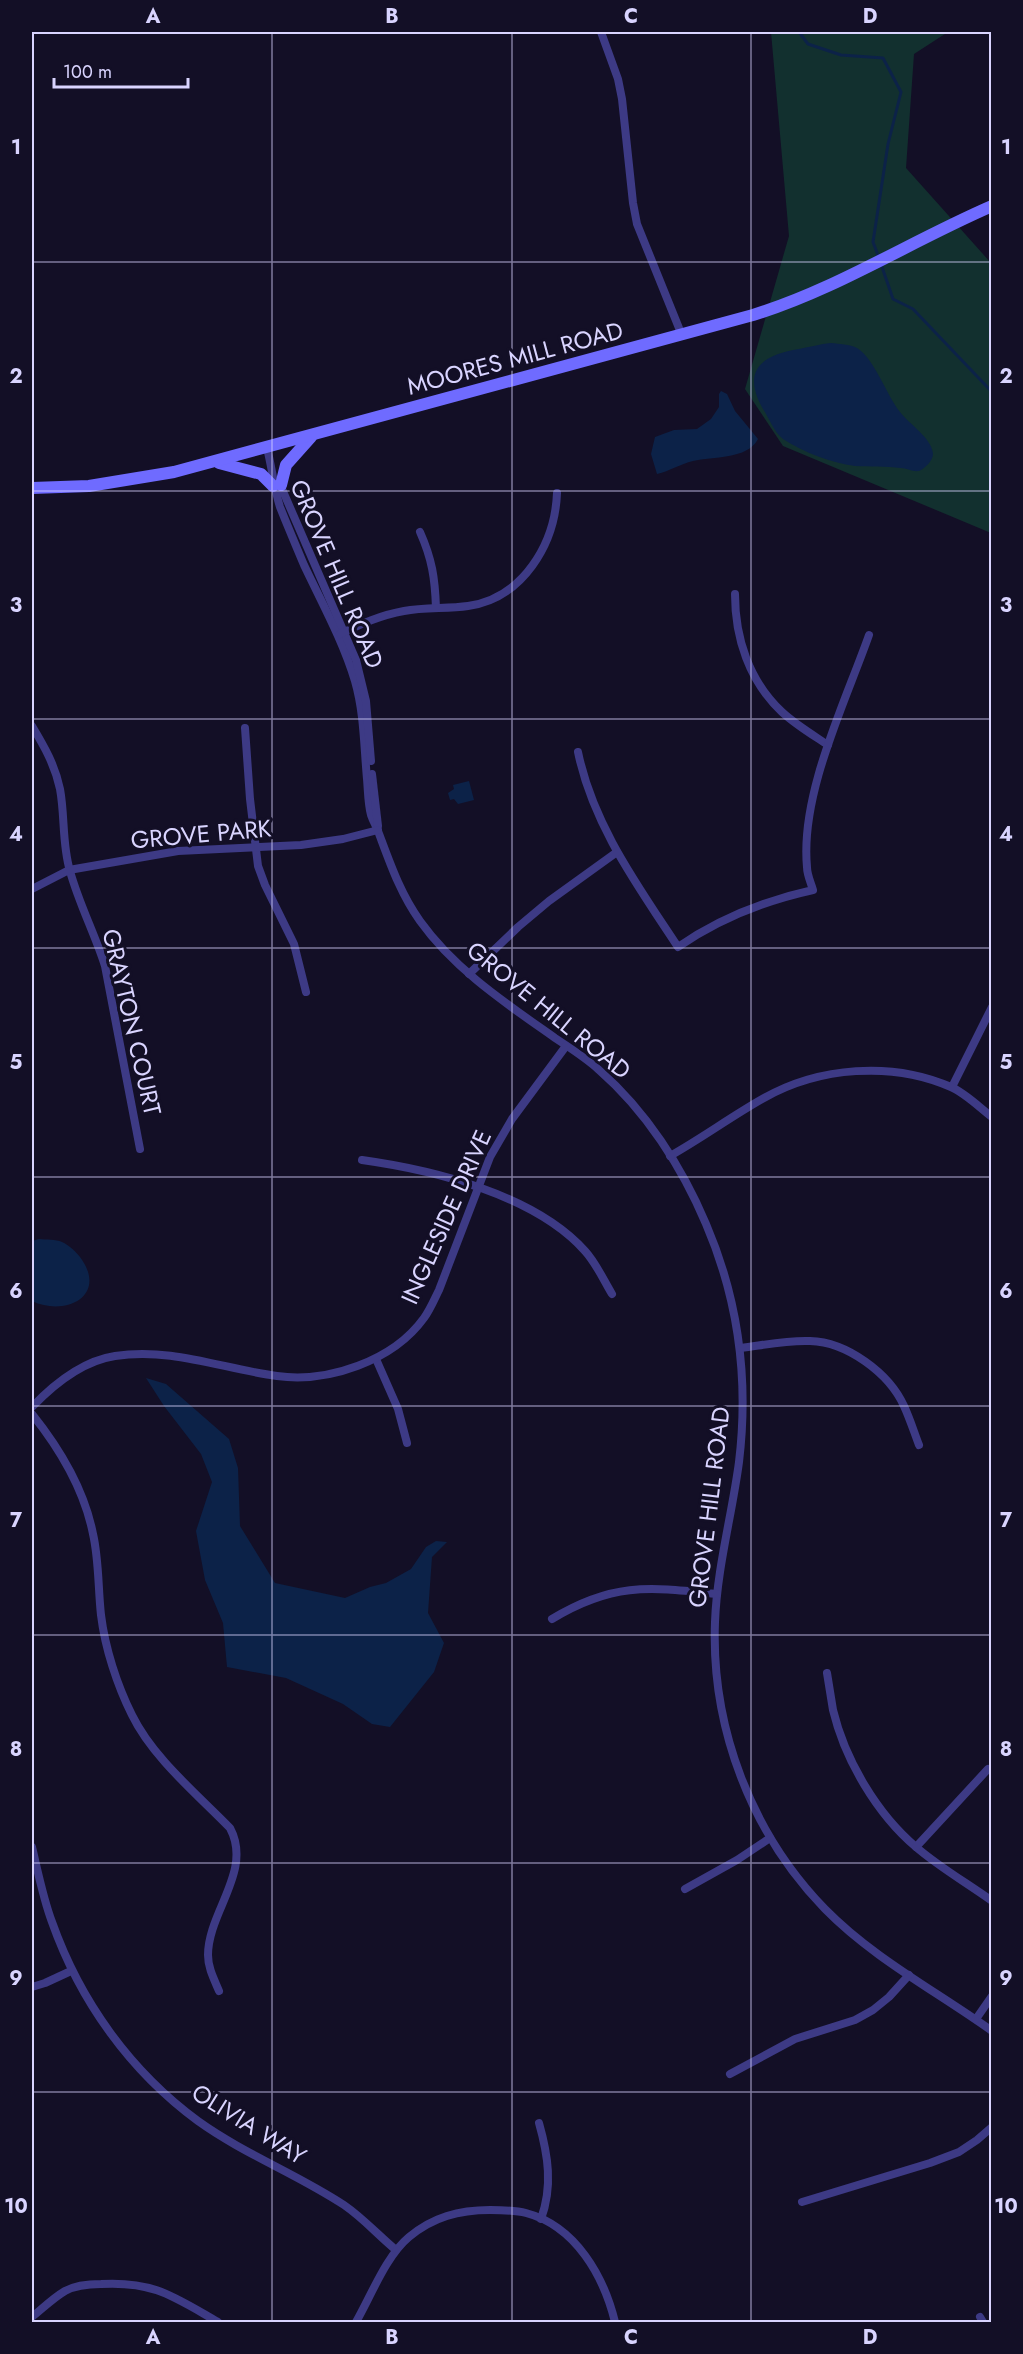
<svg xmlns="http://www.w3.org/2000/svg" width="1023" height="2354" viewBox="0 0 1023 2354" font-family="Jost,sans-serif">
	<rect width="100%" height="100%" fill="#130f26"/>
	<polygon fill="#12302f" points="771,32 948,32 914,54 906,168 991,263 991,533 783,446 745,389 789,236"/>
	<g fill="#0c2248">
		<path d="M831,343C839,344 850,344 857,348C874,358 887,396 900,412C909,424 932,438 933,454C933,461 924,469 919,471C913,472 906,468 901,468C886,466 870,467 855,466C831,463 803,452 783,439C774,432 769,418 763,409C741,370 762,355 799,349C810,347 820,344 831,343Z"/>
		<path d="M721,391L727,394L735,411L758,439C747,460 713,456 693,461C680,464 670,471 657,474L651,454L655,437L674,430L697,429L711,419L719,407V394Z"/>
		<polygon points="469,781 474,800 458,804 454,799 450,800 448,793 454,789 453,785"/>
		<path d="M39,1239C46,1240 56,1239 62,1242C69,1245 76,1252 80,1257C109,1296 65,1317 32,1301V1241Z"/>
		<polygon points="146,1378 166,1384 229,1439 238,1468 240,1526 275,1583 345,1598 370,1587 386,1583 411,1569 426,1547 436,1541 447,1542 432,1557 428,1613 444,1643 434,1672 390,1727 372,1724 343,1704 286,1678 227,1667 223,1623 205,1580 196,1531 212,1482 201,1454 164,1406"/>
	</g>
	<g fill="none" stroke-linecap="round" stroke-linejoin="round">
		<g stroke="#0c2248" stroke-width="3">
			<polyline points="799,32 808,44 841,55 883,58 901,92 888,144 873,242 879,258"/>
			<polyline points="881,264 893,299 913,309 992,392"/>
		</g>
		<g stroke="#3d3a85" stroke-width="8">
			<polyline points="601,32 618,79 622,99 633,203 637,224 681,333"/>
			<path d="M267,448C272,468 274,488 280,507C288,527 296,546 304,565C322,603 343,641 355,681C364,712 364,746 367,779C368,790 368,804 371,815C373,821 376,826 378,831C390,863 400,893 420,921C455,970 507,1004 555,1038C570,1048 586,1058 599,1070C646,1111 682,1167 706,1224C739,1301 749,1379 739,1462C732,1515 717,1568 715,1622C711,1727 751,1833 825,1909C873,1958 936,1991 992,2031"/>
			<polyline points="279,482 356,660 366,701 371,761"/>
			<path d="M420,532C432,559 435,578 436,608"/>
			<path d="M735,594C735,638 749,681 782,712C796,725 813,735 828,745"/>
			<path d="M340,634C361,624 381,615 404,611C425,607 447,609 468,606C523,598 555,544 557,493"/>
			<path d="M32,726C44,746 55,765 60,789C65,816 62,845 70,871C79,904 95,934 105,966L140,1149"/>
			<polyline points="245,728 250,799 258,866 265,885 294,944 306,992"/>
			<path d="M578,752C593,825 638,886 678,947C720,918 763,901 813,890C811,883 807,875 807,867C800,794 845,703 869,635"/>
			<polyline points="372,774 378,826"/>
			<polyline points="32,889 69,870 178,851 301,845 343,839 378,830"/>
			<polyline points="469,974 518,927 549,901 617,852"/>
			<polyline points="952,1087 992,1007"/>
			<path d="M670,1156C702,1138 732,1116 764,1098C819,1067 892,1061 951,1087C965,1093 979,1107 992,1117"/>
			<path d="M362,1160C434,1170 535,1195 585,1251C596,1263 603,1279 612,1294"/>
			<path d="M741,1348C764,1345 787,1340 810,1341C847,1342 889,1373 904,1406C910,1419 914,1432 919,1445"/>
			<polyline points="376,1359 398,1409 407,1443"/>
			<path d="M32,1407C54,1384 82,1361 115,1356C171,1347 223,1369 277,1376C328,1383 393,1361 424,1318C430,1310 434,1300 439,1290L490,1157L512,1119L566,1046"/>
			<path d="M32,1414C60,1449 84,1488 93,1534C99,1560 98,1588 101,1615C105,1648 117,1685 132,1715C153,1758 197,1794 230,1828C253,1871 208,1912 208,1955C208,1968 214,1979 219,1991"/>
			<path d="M552,1619C613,1582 649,1587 717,1594"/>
			<path d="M827,1673C829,1685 831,1698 833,1710C845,1760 877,1814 916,1847C939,1867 967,1883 992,1901"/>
			<path d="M32,1847C38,1872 43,1898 52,1922C80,2001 130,2071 198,2121C244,2154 297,2174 344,2205C363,2218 378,2235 396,2250"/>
			<polyline points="916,1847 988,1769"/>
			<polyline points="685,1889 737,1860 770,1838"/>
			<polyline points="32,1987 45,1983 71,1971"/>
			<polyline points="976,2019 992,1996"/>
			<polyline points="730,2074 795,2039 855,2020 873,2010 889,1997 909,1975"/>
			<path d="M539,2123C548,2155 553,2186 541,2219"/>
			<polyline points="802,2202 930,2163 959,2152 977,2140 992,2127"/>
			<path d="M32,2317C42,2309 53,2298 65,2291C76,2285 89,2284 101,2284C154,2281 174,2297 218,2322"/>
			<polyline points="980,2317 983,2322"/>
			<path d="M356,2322C371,2296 386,2256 409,2237C433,2217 459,2210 490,2210C502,2210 515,2210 526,2213C576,2226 604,2277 615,2322"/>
		</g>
		<g stroke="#6f6bff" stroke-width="12">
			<polyline points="219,463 261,474 273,486"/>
			<polyline points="281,485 286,465 311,437"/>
			<path d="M32,488L89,486L174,472L753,315C837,289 911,241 992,206"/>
		</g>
	</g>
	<path fill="none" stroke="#d9d4ff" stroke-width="1.5" stroke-opacity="0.55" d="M272,32V2322M512,32V2322M751,32V2322M32,262H992M32,491H992M32,719H992M32,948H992M32,1177H992M32,1406H992M32,1635H992M32,1863H992M32,2092H992"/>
	<g text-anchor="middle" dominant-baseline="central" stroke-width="6" stroke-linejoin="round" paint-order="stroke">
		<g font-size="24" fill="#d9d4ff" stroke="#130f26">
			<text transform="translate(515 358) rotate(-15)">MOORES MILL ROAD</text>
			<text transform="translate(337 574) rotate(67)">GROVE HILL ROAD</text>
			<text transform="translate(201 834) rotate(-5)">GROVE PARK</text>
			<text transform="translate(549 1010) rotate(39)">GROVE HILL ROAD</text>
			<text transform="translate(132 1022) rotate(77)">GRAYTON COURT</text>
			<text transform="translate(446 1217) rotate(-66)">INGLESIDE DRIVE</text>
			<text transform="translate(709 1507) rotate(-83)">GROVE HILL ROAD</text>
			<text transform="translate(249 2124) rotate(32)">OLIVIA WAY</text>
		</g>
	</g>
	<rect width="1023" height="2354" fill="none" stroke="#130f26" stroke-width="66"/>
	<path d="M54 78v9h134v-9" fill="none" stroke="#d9d4ff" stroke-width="3"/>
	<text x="63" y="78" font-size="18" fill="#d9d4ff" stroke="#130f26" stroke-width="4.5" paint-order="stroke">100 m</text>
	<rect x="33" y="33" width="957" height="2288" fill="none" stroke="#d9d4ff" stroke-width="2"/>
	<g font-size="20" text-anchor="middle" font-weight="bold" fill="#d9d4ff">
		<text x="153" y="23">A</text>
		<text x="392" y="23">B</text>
		<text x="631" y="23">C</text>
		<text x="870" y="23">D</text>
		<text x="16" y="154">1</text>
		<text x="1006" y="154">1</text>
		<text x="16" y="383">2</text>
		<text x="1006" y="383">2</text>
		<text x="16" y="612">3</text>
		<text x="1006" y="612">3</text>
		<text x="16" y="841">4</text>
		<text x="1006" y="841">4</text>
		<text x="16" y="1069">5</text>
		<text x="1006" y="1069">5</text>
		<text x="16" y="1298">6</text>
		<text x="1006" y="1298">6</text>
		<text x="16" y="1527">7</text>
		<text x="1006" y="1527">7</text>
		<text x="16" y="1756">8</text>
		<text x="1006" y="1756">8</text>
		<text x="16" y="1985">9</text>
		<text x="1006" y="1985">9</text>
		<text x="16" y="2213">10</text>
		<text x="1006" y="2213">10</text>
		<text x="153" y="2344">A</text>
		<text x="392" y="2344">B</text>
		<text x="631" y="2344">C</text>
		<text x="870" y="2344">D</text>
	</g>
</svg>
